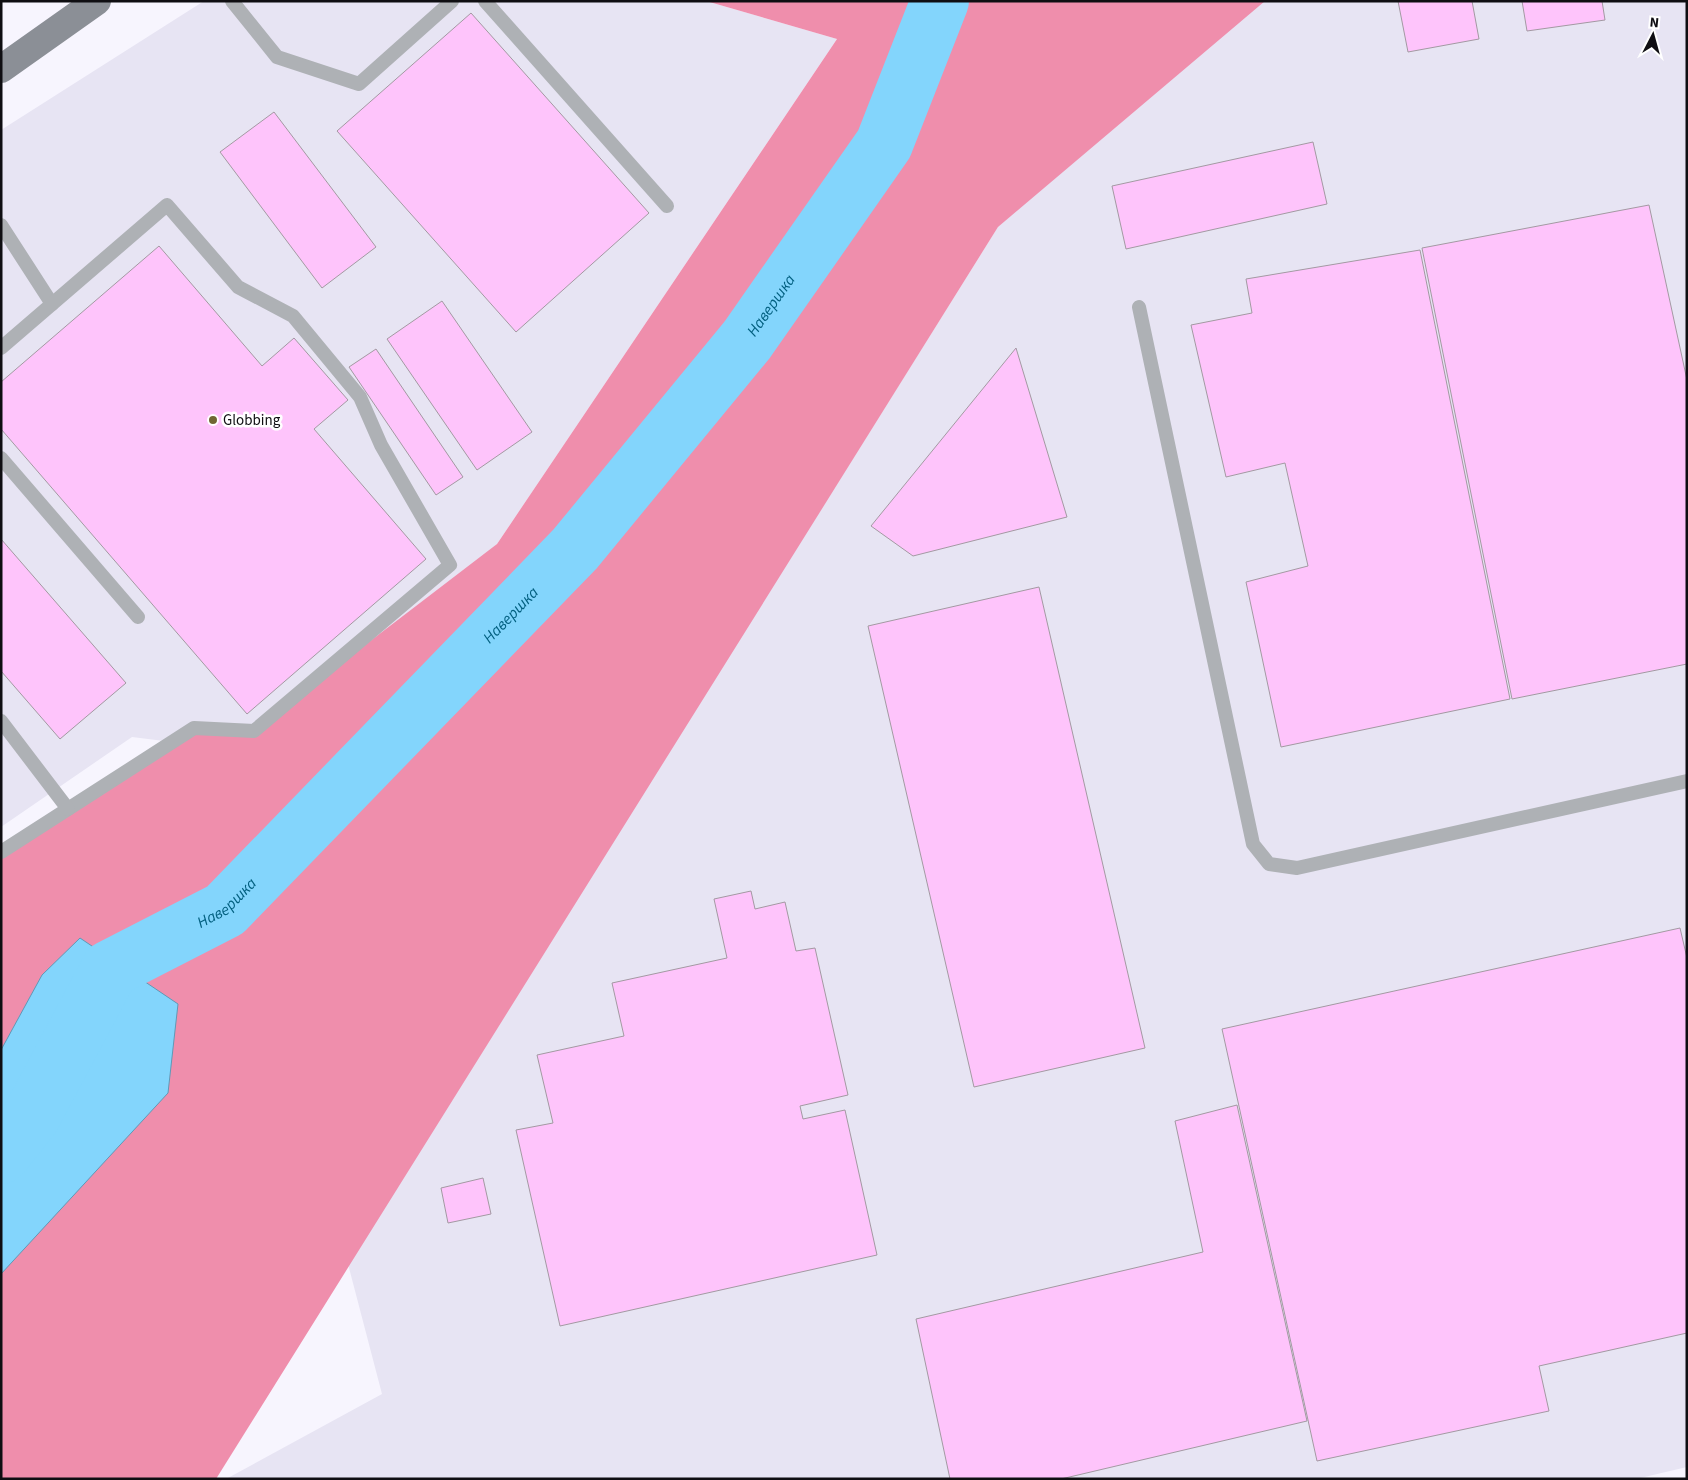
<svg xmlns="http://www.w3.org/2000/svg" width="1688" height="1480" viewBox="0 0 1688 1480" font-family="'Source Sans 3',sans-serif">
	<rect width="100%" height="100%" fill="#f7f5fe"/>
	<g fill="#e7e4f3">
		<polygon points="204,1 706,1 837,39 497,544 259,753 132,737 1,827 1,130"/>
		<polygon points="1250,1 1687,1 1687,1467 1636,1479 226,1479 382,1394 348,1264 998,227"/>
	</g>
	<polygon fill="#ef8eac" points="706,1 1265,1 998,227 216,1479 1,1479 1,852 194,728 254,730 497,544 837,39"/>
	<polygon fill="#83d5fc" stroke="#6099b6" points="80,938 178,1004 168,1093 1,1274 1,1050 42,975"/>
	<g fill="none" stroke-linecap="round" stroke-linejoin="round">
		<path stroke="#83d5fc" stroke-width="58" id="s1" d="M1,1155L31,1117L110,969L225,910L575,549L747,340L884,144L940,1"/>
	</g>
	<g fill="#fec4fb" stroke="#a399a2">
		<polygon points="1398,1 1472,1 1479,39 1408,52"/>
		<polygon points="1522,1 1602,1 1605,20 1527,31"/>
		<polygon points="471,13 649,213 516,332 337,131"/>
		<polygon points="274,112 376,247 322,288 220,152"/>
		<polygon points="1313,142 1327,204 1126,249 1112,186"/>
		<polygon points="1649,205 1687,380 1687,664 1512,699 1422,248"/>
		<polygon points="159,246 262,366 294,338 348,400 314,429 426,559 247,714 1,429 1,382"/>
		<polygon points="1420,250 1510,699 1281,747 1246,582 1308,566 1285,463 1226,477 1191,325 1252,313 1246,279"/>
		<polygon points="442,301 532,432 477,470 387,339"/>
		<polygon points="1016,348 1067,517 913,556 871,526"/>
		<polygon points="376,349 463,477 436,495 349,367"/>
		<polygon points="1,539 126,683 60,739 1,671"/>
		<polygon points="1039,587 1145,1048 974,1087 868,626"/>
		<polygon points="751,891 755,909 785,902 796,951 815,948 848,1095 800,1106 803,1119 845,1110 877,1255 560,1326 516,1130 553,1123 537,1055 624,1036 612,983 727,958 714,899"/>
		<polygon points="1680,928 1687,958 1687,1333 1539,1366 1549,1411 1317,1461 1222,1029"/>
		<polygon points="1237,1105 1307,1421 1061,1479 950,1479 916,1319 1203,1252 1175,1121"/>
		<polygon points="483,1178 491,1214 448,1223 441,1188"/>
	</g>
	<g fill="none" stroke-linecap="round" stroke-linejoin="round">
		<g stroke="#aeb1b5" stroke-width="14">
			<polyline points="232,1 277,57 359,84 452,1"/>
			<polyline points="485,1 667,206"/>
			<polyline points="1,225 52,304"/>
			<polyline points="1139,307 1253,844 1269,864 1297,868 1687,781"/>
			<polyline points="1,348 167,205 238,287 293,316 360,397 381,445 450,565 254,731 194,728 1,852"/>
			<polyline points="1,458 138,617"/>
			<polyline points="1,721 68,809"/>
		</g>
		<polyline stroke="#8b8f96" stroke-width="28" points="1,69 97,1"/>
	</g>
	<circle fill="#706633" stroke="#fff" stroke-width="2" cx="213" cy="420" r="5"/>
	<g text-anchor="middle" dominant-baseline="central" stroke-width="5" stroke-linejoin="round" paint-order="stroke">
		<g font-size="15" fill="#0f0e12" stroke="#fff" text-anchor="start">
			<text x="223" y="420">Globbing</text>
		</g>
		<g font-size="16" font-style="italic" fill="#036080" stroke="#fff">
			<text stroke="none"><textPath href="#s1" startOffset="1161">Навершка</textPath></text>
			<text stroke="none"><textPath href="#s1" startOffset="756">Навершка</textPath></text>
			<text stroke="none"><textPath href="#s1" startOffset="351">Навершка</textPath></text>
		</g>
	</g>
	<rect width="1688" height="1480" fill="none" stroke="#0f0e12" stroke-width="5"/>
	<g transform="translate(1653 35) rotate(6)" stroke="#ffffff" stroke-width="4" paint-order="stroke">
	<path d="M0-4L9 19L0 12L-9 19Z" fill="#0f0e12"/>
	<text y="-8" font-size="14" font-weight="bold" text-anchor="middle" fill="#0f0e12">N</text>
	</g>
</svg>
